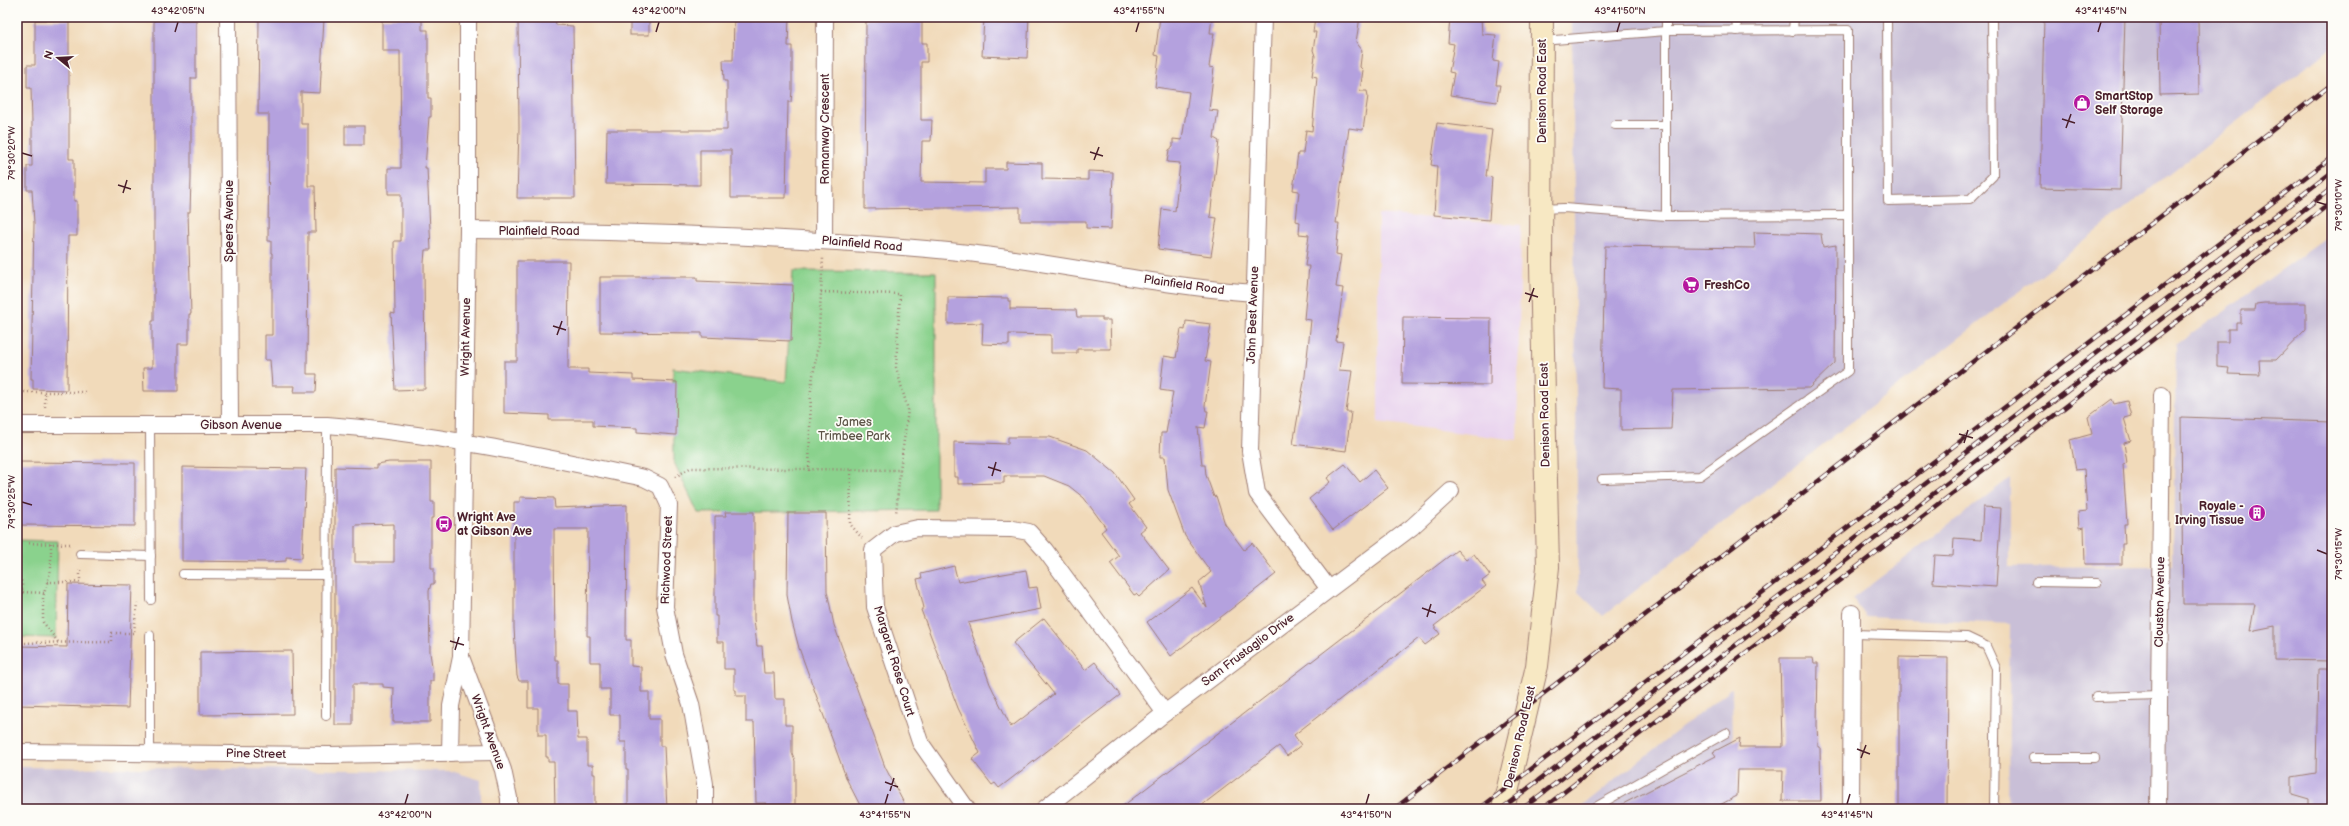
<svg xmlns="http://www.w3.org/2000/svg" width="2349" height="826" viewBox="0 0 2349 826" font-family="'Balsamiq Sans',sans-serif">
	<rect width="100%" height="100%" fill="#fdfcf7"/>
	<filter id="ink" filterUnits="userSpaceOnUse"><feTurbulence type="fractalNoise" baseFrequency=".025" numOctaves="2"/><feDisplacementMap in="SourceGraphic" scale="8" xChannelSelector="R" yChannelSelector="G"/><feConvolveMatrix kernelMatrix="1 2 1 2 8 2 1 2 1" color-interpolation-filters="sRGB"/></filter>
	<filter id="wash" filterUnits="userSpaceOnUse"><feTurbulence type="fractalNoise" baseFrequency=".012" numOctaves="4" result="noise"/><feDisplacementMap in="SourceGraphic" scale="16" xChannelSelector="R" yChannelSelector="G"/><feGaussianBlur stdDeviation="0.9" result="paint"/><feColorMatrix in="noise" values="0 0 0 0 0 0 0 0 0 0 0 0 0 0 0 0 0 1.4 0 .05"/><feComposite in="paint" operator="in"/></filter>
	<g filter="url(#wash)">
		<rect width="100%" height="100%" fill="#f1daba"/>
		<polygon fill="#e8d2ee" points="1378,214 1521,225 1517,440 1378,422"/>
		<g fill="#c9bfd7">
			<polygon points="1572,17 2332,17 2332,47 1603,616 1578,592"/>
			<polygon points="2332,234 2332,809 2008,809 2010,624 1867,617 1852,599 2010,478 2010,567 2173,566 2176,345"/>
			<polygon points="1732,688 1734,809 1578,809"/>
			<polygon points="17,767 451,771 481,780 481,809 17,809"/>
		</g>
		<g fill="#8ad28d" stroke="#6a785c">
			<polygon points="793,271 936,272 936,510 698,513 674,462 673,368 786,382"/>
			<polygon points="17,540 58,541 56,638 17,637"/>
		</g>
		<g id="blocks">
			<g fill="#b4a1de" fill-rule="evenodd">
				<polygon points="520,17 555,17 556,25 573,26 575,198 517,198 519,128 518,19"/>
				<rect x="630" y="17" width="19" height="18"/>
				<polygon points="734,17 789,17 788,46 792,46 792,90 791,102 788,102 786,198 731,198 731,150 700,150 700,185 606,184 607,130 727,130 727,81 724,81 723,60 733,60"/>
				<polygon points="984,17 1029,17 1027,58 982,56"/>
				<polygon points="1160,17 1212,17 1210,33 1214,33 1209,67 1214,68 1209,110 1218,111 1214,138 1219,141 1210,217 1217,218 1211,256 1158,249 1162,209 1175,211 1180,163 1167,162 1169,150 1173,147 1173,139 1182,140 1189,92 1155,87 1159,56 1155,55"/>
				<polygon points="1315,17 1360,17 1356,42 1362,50 1360,67 1363,70 1360,91 1367,91 1368,96 1363,130 1349,128 1336,223 1339,223 1336,254 1341,255 1336,287 1343,288 1336,341 1343,342 1339,370 1352,371 1346,412 1351,412 1346,451 1293,444 1305,376 1311,320 1304,319 1309,266 1305,266 1309,235 1299,234 1300,222 1296,221 1299,191 1293,190 1298,153 1303,153 1306,130 1312,131 1317,77 1312,76 1315,56 1313,50 1316,32 1313,32"/>
				<polygon points="1450,17 1481,17 1482,34 1496,35 1493,61 1499,62 1496,85 1500,85 1497,102 1450,95 1454,73 1449,72 1454,44 1448,43"/>
				<polygon points="2044,17 2125,17 2120,190 2040,188"/>
				<polygon points="2159,17 2198,17 2199,94 2160,95"/>
				<polygon points="259,18 324,18 320,93 301,92 301,124 308,124 308,186 315,186 316,232 308,232 307,374 317,374 316,392 294,392 295,386 272,386 270,360 265,360 265,335 272,335 272,253 271,253 271,241 268,241 269,114 258,114"/>
				<polygon points="382,18 422,18 422,30 428,30 428,98 431,98 431,117 429,117 425,168 427,168 431,250 425,250 424,263 425,389 395,390 391,313 395,314 394,241 401,241 401,194 388,194 388,168 401,168 400,51 382,51"/>
				<polygon points="866,19 922,19 922,43 927,43 927,62 921,62 921,120 932,120 931,141 922,141 921,182 985,183 985,169 1006,169 1006,162 1042,163 1042,179 1088,180 1088,171 1113,172 1111,229 1086,228 1086,221 1020,221 1020,207 865,209"/>
				<polygon points="35,20 69,20 69,159 74,159 74,201 77,201 77,236 68,236 67,390 33,389 33,379 31,379 34,223 32,190 27,190 27,166 32,166 32,122 31,88 27,88 27,65 35,65"/>
				<polygon points="154,20 196,20 196,78 191,78 191,179 190,212 188,212 191,314 189,314 189,344 178,344 178,391 144,391 143,368 152,368 152,321 154,321"/>
				<polygon points="1437,123 1492,130 1486,176 1492,177 1489,220 1434,215 1437,166 1431,165"/>
				<rect x="345" y="126" width="19" height="19"/>
				<polygon points="1754,232 1821,234 1823,247 1836,245 1835,363 1809,388 1673,390 1671,429 1621,430 1621,389 1602,388 1605,246 1755,248"/>
				<polygon points="517,261 569,261 568,369 588,369 588,373 633,375 633,380 677,382 676,435 637,432 637,428 593,426 593,420 549,420 549,415 504,413 504,361 517,361"/>
				<polygon points="600,277 697,277 697,281 793,285 791,341 702,337 702,333 600,332"/>
				<polygon points="948,297 1008,298 1008,301 1010,301 1010,309 1076,310 1077,317 1102,317 1102,320 1110,320 1111,349 1077,349 1077,353 1051,353 1051,335 1009,334 1009,345 982,344 983,323 948,324"/>
				<polygon points="2264,303 2306,303 2306,329 2276,360 2259,360 2260,375 2228,374 2229,368 2217,367 2217,342 2228,342 2228,329 2236,329 2236,323 2241,323 2241,310 2255,310 2256,304"/>
				<polygon points="1403,317 1491,318 1490,385 1402,384"/>
				<polygon points="1186,321 1211,324 1205,361 1211,362 1205,406 1206,411 1208,411 1205,428 1198,427 1202,465 1205,465 1206,475 1214,497 1216,496 1225,524 1244,550 1252,543 1276,574 1171,656 1147,622 1192,588 1207,608 1199,582 1211,572 1185,536 1168,490 1165,457 1160,457 1161,433 1166,433 1173,392 1160,390 1164,356 1176,358 1181,329 1185,330"/>
				<polygon points="2112,399 2114,404 2127,401 2131,416 2124,418 2131,441 2124,443 2127,463 2123,464 2127,524 2124,524 2125,544 2122,544 2122,564 2085,564 2084,527 2079,528 2078,512 2087,511 2084,469 2076,470 2070,440 2092,434 2088,417"/>
				<polygon points="2181,417 2332,422 2332,661 2275,660 2275,626 2250,631 2255,604 2183,604"/>
				<polygon points="1008,437 1050,437 1087,450 1115,473 1134,500 1129,504 1146,527 1140,532 1169,570 1139,597 1136,594 1134,595 1110,563 1119,556 1101,532 1106,528 1084,498 1069,486 1044,476 1004,476 1004,483 958,484 958,477 954,477 954,442 1008,444"/>
				<polygon points="17,462 135,463 135,526 17,525"/>
				<path d="M389,462H431V502H434V518H431V568H434V584H431L429,591L430,653L433,672V681H430V722H393L394,688L383,687V684H353V725H335V467L377,468V464ZM394,524V562H355V525Z"/>
				<polygon points="1345,464 1360,482 1374,470 1388,488 1333,530 1309,499 1330,482 1327,478"/>
				<polygon points="182,467 306,469 302,558 286,557 286,561 269,562 182,561"/>
				<polygon points="520,497 554,498 555,508 627,505 626,640 631,640 631,666 641,667 641,692 649,692 649,719 660,719 660,746 664,746 667,809 628,809 628,769 626,769 626,742 620,742 620,715 610,715 610,689 600,689 600,662 590,662 590,636 587,636 588,529 554,529 555,660 558,660 558,684 568,684 568,711 577,711 578,739 587,739 587,765 593,765 593,774 595,774 595,809 555,809 554,762 548,762 548,757 546,757 546,735 538,735 538,708 528,708 528,681 519,681 517,676 514,628 514,502 520,502"/>
				<polygon points="1983,507 2001,508 1996,587 1933,583 1935,555 1953,556 1954,538 1981,540"/>
				<polygon points="725,512 754,512 754,619 757,646 762,646 764,673 774,673 775,699 785,699 785,725 792,725 792,753 795,761 795,809 765,809 766,803 756,803 754,722 746,722 746,696 736,696 736,690 734,690 734,669 724,669 724,642 717,642 717,616 715,616 715,516 726,516"/>
				<polygon points="788,513 826,513 827,591 834,625 885,767 907,809 862,809 847,780 799,648 792,622 787,595"/>
				<polygon points="1457,550 1466,560 1474,554 1490,575 1482,581 1486,586 1434,626 1440,634 1425,645 1419,638 1294,735 1301,745 1287,756 1279,746 1197,809 1119,809"/>
				<polygon points="954,566 958,582 1026,570 1029,588 1037,587 1041,609 968,623 990,684 1011,727 1054,694 1013,643 1044,618 1085,670 1095,662 1120,695 999,788 995,783 992,785 972,759 980,753 958,708 921,610 924,608 917,579 922,578 921,574"/>
				<polygon points="68,584 132,585 128,708 17,705 17,646 67,647"/>
				<polygon points="292,651 293,714 200,715 200,652"/>
				<polygon points="1899,657 1948,658 1947,809 1899,809"/>
				<polygon points="1780,658 1813,658 1814,663 1818,663 1817,725 1818,747 1820,747 1821,801 1782,801 1783,770 1738,770 1737,796 1712,809 1613,809 1716,756 1713,752 1740,738 1739,747 1782,747"/>
				<polygon points="2318,669 2332,669 2332,809 2309,809 2309,799 2292,794 2292,777 2316,773"/>
			</g>
		</g>
	</g>
	<g filter="url(#ink)">
		<use href="#blocks" fill-opacity="0" stroke="#9e7c72" stroke-width="1"/>
		<g fill="none" stroke-linecap="round" stroke-linejoin="round">
			<g stroke="#9e7c72" stroke-width="10">
				<g id="lane">
					<polyline points="1666,17 1666,216"/>
					<polyline points="1736,17 1737,31"/>
					<polyline points="1887,17 1888,201 1970,199 1993,176 1992,17"/>
					<polyline points="1793,31 1794,17"/>
					<polyline points="1542,41 1666,31 1848,30 1848,371 1700,476 1602,479"/>
					<polyline points="1615,125 1666,125"/>
					<polyline points="1541,209 1564,208 1666,216 1848,215"/>
					<polyline points="150,425 151,600"/>
					<polyline points="80,554 151,556"/>
					<polyline points="183,574 326,575"/>
					<polyline points="2036,582 2097,583"/>
					<polyline points="1852,634 1967,637 1986,646 1996,668 1994,809"/>
					<polyline points="2096,697 2159,695"/>
					<polyline points="326,716 327,425"/>
					<polyline points="150,752 150,635"/>
					<polyline points="2033,758 2095,758"/>
					<polyline points="1592,809 1726,733"/>
				</g>
			</g>
			<g stroke="#9e7c72" stroke-width="18">
				<g id="street">
					<polyline points="228,17 230,425"/>
					<polyline points="1263,17 1250,451 1257,493 1329,589"/>
					<path d="M468,230C632,231 796,236 959,252C1058,262 1155,286 1254,293"/>
					<polyline points="824,240 825,17"/>
					<path d="M17,425H327C434,433 539,456 644,478L660,486L669,505L665,607L674,654L691,704L705,784V809"/>
					<polyline points="461,657 503,770 509,798 509,809"/>
					<polyline points="17,752 329,755 495,752"/>
					<polyline points="450,753 451,706 461,657 468,230 468,17"/>
					<polyline points="967,809 920,742 875,607 873,550 895,533 918,528 1012,529 1029,532 1045,550 1165,713"/>
					<polyline points="1044,809 1165,713 1412,527 1451,491"/>
					<polyline points="1851,809 1852,613"/>
					<polyline points="2158,809 2162,395"/>
				</g>
			</g>
			<g stroke="#9e7c72" stroke-width="24">
				<polyline id="secondary" points="1503,809 1537,666 1548,567 1541,265 1542,17"/>
			</g>
			<g stroke="#9e7c72" stroke-width="2.5" stroke-dasharray="1 3" stroke-linecap="butt">
				<polyline points="821,292 900,294 896,367 908,410 900,470"/>
				<polyline points="17,383 19,383 19,392 87,392"/>
				<polyline points="45,407 45,391"/>
				<polyline points="851,470 850,524 862,538"/>
				<polyline points="809,471 811,388 818,345 823,258"/>
				<polyline points="675,477 690,468 900,470 896,514"/>
				<polyline points="17,543 70,544"/>
				<polyline points="51,543 51,569 43,597 43,622 58,642"/>
				<path d="M17,574C25,581 23,597 17,605"/>
				<polyline points="47,582 80,582 80,568"/>
				<polyline points="23,592 44,593"/>
				<polyline points="17,643 112,642 112,633 134,633 137,603"/>
			</g>
			<use href="#lane" stroke="#fff" stroke-width="8"/>
			<use href="#street" stroke="#fff" stroke-width="16"/>
			<use href="#secondary" stroke="#f7e8c3" stroke-width="22"/>
			<g stroke="#4a1f2b" stroke-width="4.5">
				<g id="rail">
					<polyline points="1394,809 2332,84"/>
					<polyline points="1479,809 2332,157"/>
					<polyline points="1501,809 2332,172"/>
					<polyline points="1522,809 2332,188"/>
					<polyline points="1542,809 2332,202"/>
				</g>
			</g>
			<use href="#rail" stroke="#fdfcf7" stroke-width="3" stroke-dasharray="9" stroke-linecap="butt"/>
		</g>
	</g>
	<path fill="none" stroke="#4a1f2b" stroke-width="1.5" d="M175,32L178,22M656,32L659,22M1136,32L1139,22M1617,32L1620,22M2098,32L2101,22M2062,119L2075,123M2066,128L2071,114M1090,152L1103,156M22,153L32,156M1094,160L1099,147M118,185L131,189M123,193L127,180M2317,202L2327,205M1525,293L1538,297M1529,302L1534,288M553,326L566,330M557,335L562,321M1959,434L1973,438M1964,443L1968,430M988,467L1001,471M992,476L996,462M22,502L32,505M2317,550L2327,554M1422,608L1436,613M1427,617L1431,604M450,641L464,645M455,650L459,637M1857,749L1870,754M1861,758L1866,745M885,782L898,787M890,791L894,778M405,804L408,794M885,804L888,794M1366,804L1369,794M1847,804L1850,794"/>
	<defs>
		<g id="shop-disc" transform="scale(0.9)"><circle r="9.5" fill="#b5179e" stroke="#fdfcf7"/><path d="M-5-2.5h2.3a2.7 3.5 0 0 1 5.4 0H5L5.5 6h-11ZM-1.5-2.5h3a1.5 2.3 0 0 0-3 0Z" fill="#fff"/></g>
		<g id="supermarket-disc" transform="scale(0.9)"><circle r="9.5" fill="#b5179e" stroke="#fdfcf7"/><path d="M-6-5.5h2.5l.6 2H6L4.5 2H-2.5L-4.4-4H-6ZM-1.5 3.2a1.3 1.3 0 1 0 .1 0ZM3 3.2a1.3 1.3 0 1 0 .1 0Z" fill="#fff"/></g>
		<g id="building-disc" transform="scale(0.9)"><circle r="9.5" fill="#b5179e" stroke="#fdfcf7"/><path d="M-4-6H4V6H1V3H-1V6H-4ZM-2.5-4.3h1.7v1.8h-1.7ZM.8-4.3h1.7v1.8H.8ZM-2.5-1h1.7V.8h-1.7ZM.8-1h1.7V.8H.8Z" fill="#fff"/></g>
		<g id="bus-disc" transform="scale(0.9)"><circle r="9.5" fill="#b5179e" stroke="#fdfcf7"/><path d="M-5-6H5V4H4V6H2V4H-2V6H-4V4H-5ZM-3.5-4V0h7V-4ZM-3.5 1.2v1.5H-2V1.2ZM2 1.2v1.5H3.5V1.2Z" fill="#fff"/></g>
	</defs>
	<g fill-rule="evenodd">
		<use href="#shop-disc" x="2082" y="103"/>
		<use href="#supermarket-disc" x="1691" y="285"/>
		<use href="#building-disc" x="2257" y="513"/>
		<use href="#bus-disc" x="444" y="524"/>
	</g>
	<g text-anchor="middle" dominant-baseline="central" stroke-width="3.5" stroke-linejoin="round" paint-order="stroke">
		<g font-size="12" fill="#4a1f2b" stroke="#fdfcf7">
			<text transform="translate(1542 91) rotate(-90)">Denison Road East</text>
			<text transform="translate(825 129) rotate(-90)">Romanway Crescent</text>
			<text transform="translate(229 221) rotate(-90)">Speers Avenue</text>
			<text x="539" y="231">Plainfield Road</text>
			<text transform="translate(862 244) rotate(5)">Plainfield Road</text>
			<text transform="translate(1184 285) rotate(8)">Plainfield Road</text>
			<text transform="translate(1253 315) rotate(-88)">John Best Avenue</text>
			<text transform="translate(466 337) rotate(-89)">Wright Avenue</text>
			<text transform="translate(1545 415) rotate(-91)">Denison Road East</text>
			<text x="241" y="425">Gibson Avenue</text>
			<text transform="translate(667 560) rotate(-88)">Richwood Street</text>
			<text transform="translate(2160 602) rotate(-89)">Clouston Avenue</text>
			<text transform="translate(1248 650) rotate(-37)">Sam Frustaglio Drive</text>
			<text transform="translate(894 661) rotate(73)">Margaret Rose Court</text>
			<text transform="translate(488 732) rotate(70)">Wright Avenue</text>
			<text transform="translate(1520 737) rotate(-77)">Denison Road East</text>
			<text transform="translate(256 754) rotate(1)">Pine Street</text>
		</g>
		<g font-size="12" font-weight="bold" fill="#4a1f2b" stroke="#fdfcf7" text-anchor="start">
			<text x="2095" y="96">SmartStop<tspan x="2095" dy="14">Self Storage</tspan></text>
			<text x="1704" y="285">FreshCo</text>
			<text x="2244" y="506" text-anchor="end">Royale -<tspan x="2244" dy="14">Irving Tissue</tspan></text>
			<text x="457" y="517">Wright Ave<tspan x="457" dy="14">at Gibson Ave</tspan></text>
		</g>
		<g font-size="12" fill="#5d5548" stroke="#fdfcf7">
			<text x="854" y="422">James<tspan x="854" dy="14">Trimbee Park</tspan></text>
		</g>
	</g>
	<rect width="2349" height="826" fill="none" stroke="#fdfcf7" stroke-width="44"/>
	<g transform="translate(58 58) rotate(288)" stroke="#fdfcf7" stroke-width="3" paint-order="stroke">
	<path d="M0-3L7 15L0 10L-7 15Z" fill="#4a1f2b"/>
	<text y="-6" font-size="11" font-weight="bold" text-anchor="middle" fill="#4a1f2b">N</text>
	</g>
	<rect x="22" y="22" width="2305" height="782" fill="none" stroke="#4a1f2b" stroke-width="1.5"/>
	<g font-size="10" text-anchor="middle" fill="#4a1f2b">
		<text x="178" y="14">43°42'05"N</text>
		<text x="659" y="14">43°42'00"N</text>
		<text x="1139" y="14">43°41'55"N</text>
		<text x="1620" y="14">43°41'50"N</text>
		<text x="2101" y="14">43°41'45"N</text>
		<text transform="translate(11 153) rotate(-90)" y="4">79°30'20"W</text>
		<text transform="translate(2338 205) rotate(-90)" y="4">79°30'10"W</text>
		<text transform="translate(11 502) rotate(-90)" y="4">79°30'25"W</text>
		<text transform="translate(2338 554) rotate(-90)" y="4">79°30'15"W</text>
		<text x="405" y="818">43°42'00"N</text>
		<text x="885" y="818">43°41'55"N</text>
		<text x="1366" y="818">43°41'50"N</text>
		<text x="1847" y="818">43°41'45"N</text>
	</g>
</svg>
